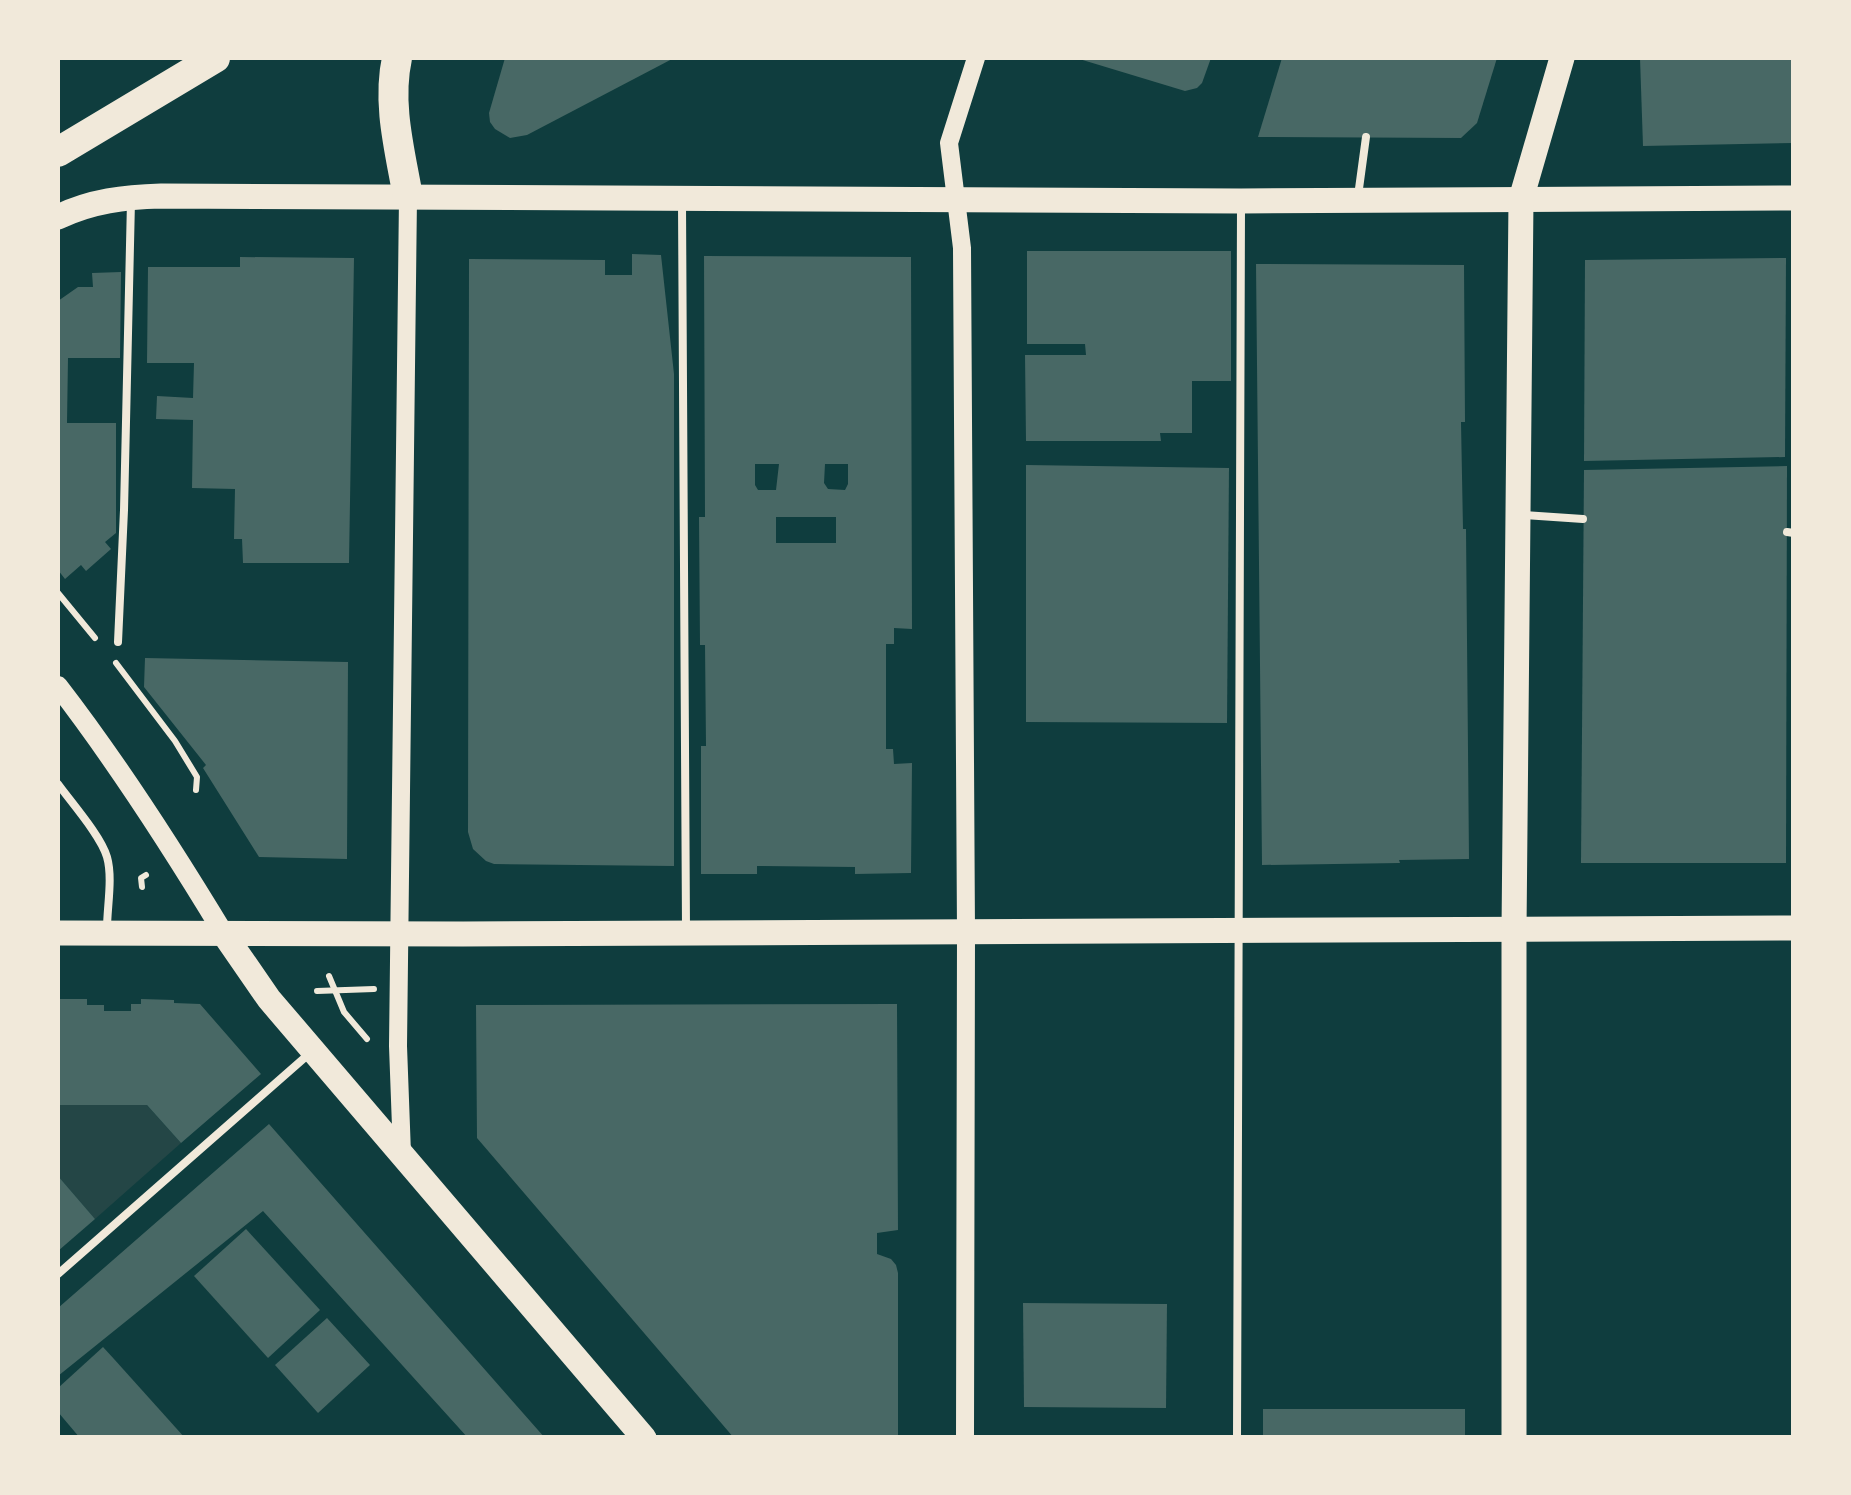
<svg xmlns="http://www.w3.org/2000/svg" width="1851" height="1495" viewBox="0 0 1851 1495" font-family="Ubuntu,sans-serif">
	<rect width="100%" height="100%" fill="#0f3d3e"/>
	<polygon fill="#244646" points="58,1105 147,1105 181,1143 95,1219 58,1176"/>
	<g fill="#486865" fill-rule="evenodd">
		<polygon points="505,58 674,58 527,135 510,138 495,129 490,122 489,113"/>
		<polygon points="1076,58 1211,58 1202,83 1197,88 1185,91"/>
		<polygon points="1282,58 1497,58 1477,123 1461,138 1258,137"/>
		<polygon points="1640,58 1794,58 1794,143 1643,146"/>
		<polygon points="1027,251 1231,251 1231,381 1192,381 1192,433 1160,433 1161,441 1026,441 1025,355 1086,355 1085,344 1027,344"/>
		<polygon points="632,254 661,255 674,374 674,866 494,864 486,861 473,849 468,832 469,259 605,260 605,275 632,275"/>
		<path d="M704,256L911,257L912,629L894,628V644H886V749H893L894,764L912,763L911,873L855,874V867L757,866V874H701V746H706L705,645H700L699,517H705ZM755,464H779L776,490H758L755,485ZM825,464H848V484L845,490L828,489L824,483ZM776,517H836V543H776Z"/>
		<polygon points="240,257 354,258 349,563 243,563 242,539 234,539 235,489 192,488 193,420 156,419 157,396 193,398 194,363 147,363 148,267 240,267"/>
		<polygon points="1786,258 1785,457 1584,461 1585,260"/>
		<polygon points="1256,264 1464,265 1465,422 1461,422 1463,529 1466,529 1469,859 1399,860 1400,863 1262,865"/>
		<polygon points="121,272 120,358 68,358 67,423 116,423 116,533 105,542 111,549 86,571 81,565 65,579 58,570 58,301 78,287 93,287 92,273"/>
		<polygon points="1026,465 1229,468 1227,723 1026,722"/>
		<polygon points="1787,466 1786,863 1581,863 1584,470"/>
		<polygon points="145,658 348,662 347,859 259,857 203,768 206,765 144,687"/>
		<polygon points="58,999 87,999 87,1005 104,1005 104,1011 131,1011 131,1004 141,1004 141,999 174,1000 174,1003 200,1004 261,1074 181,1143 147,1105 58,1105"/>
		<polygon points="897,1004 898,1230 877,1233 877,1254 891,1259 896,1265 898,1273 898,1438 734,1438 477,1138 476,1005"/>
		<polygon points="269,1124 545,1438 468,1438 263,1211 58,1376 58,1308"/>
		<polygon points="58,1176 95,1219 58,1251"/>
		<polygon points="246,1229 320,1310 268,1358 194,1276"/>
		<polygon points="1023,1303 1167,1304 1166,1408 1024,1407"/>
		<polygon points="327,1318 370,1365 318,1413 275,1365"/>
		<polygon points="103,1347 114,1359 185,1438 80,1438 58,1412 58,1388"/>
		<rect x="1263" y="1409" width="202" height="29"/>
	</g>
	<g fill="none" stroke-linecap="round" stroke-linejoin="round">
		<g stroke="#f1e9da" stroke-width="6">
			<polyline points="58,593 95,638"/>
			<polyline points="116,663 175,741 197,777 196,790"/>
			<polyline points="142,887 141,878 146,875"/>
			<polyline points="329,976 344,1012 367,1039"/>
			<polyline points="317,991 374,989"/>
		</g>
		<g stroke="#f1e9da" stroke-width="8">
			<polyline points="1358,196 1366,137"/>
			<polyline points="682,203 686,929"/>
			<polyline points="1523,515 1583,519"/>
			<polyline points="1787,532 1794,533"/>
			<polyline points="118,642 124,510 131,201"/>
			<path d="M58,784C71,802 101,836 107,857C113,878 107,907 107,929"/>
			<polyline points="58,1274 310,1053"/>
			<polyline points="1237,1438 1241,207"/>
		</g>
		<g stroke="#f1e9da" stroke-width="18">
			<polyline points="402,1154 398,1046 408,197"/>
			<polyline points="965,1438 966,932 962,248 949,143 976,58"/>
		</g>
		<path stroke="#f1e9da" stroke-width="20" d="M58,686C119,765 172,848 224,934"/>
		<g stroke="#f1e9da" stroke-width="25">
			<path d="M58,217C91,201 125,197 161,196L1241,201L1794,198"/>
			<polyline points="58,933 463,934 1794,928"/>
			<polyline points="224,934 269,999 644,1438"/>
			<polyline points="1514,1438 1514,931 1521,199 1562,58"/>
		</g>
		<g stroke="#f1e9da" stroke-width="30">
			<path d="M397,58C387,104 400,151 408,197"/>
			<polyline points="58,152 215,58"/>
		</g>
	</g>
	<rect width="1851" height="1495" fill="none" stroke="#f1e9da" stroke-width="120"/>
</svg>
